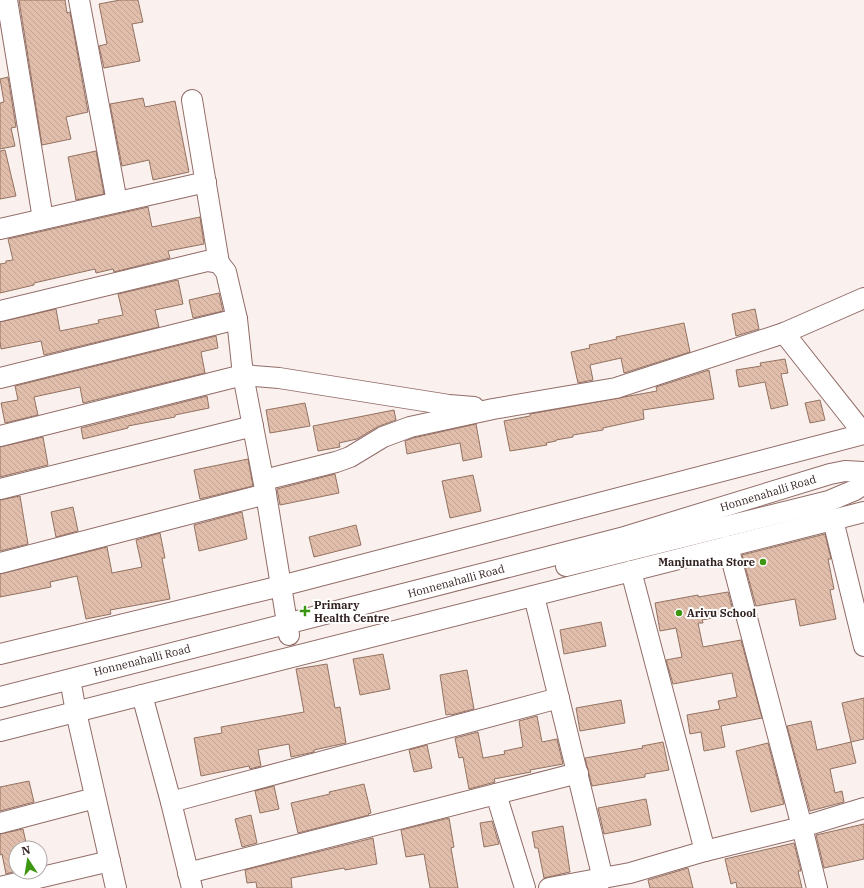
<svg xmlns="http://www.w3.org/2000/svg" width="864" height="888" viewBox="0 0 864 888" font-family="'IBM Plex Serif',serif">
	<defs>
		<pattern id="building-back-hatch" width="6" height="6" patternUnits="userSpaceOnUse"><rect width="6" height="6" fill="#e1beab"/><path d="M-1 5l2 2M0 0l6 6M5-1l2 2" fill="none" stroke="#c2a393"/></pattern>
	</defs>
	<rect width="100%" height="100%" fill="#faf1ef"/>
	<g fill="url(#building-back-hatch)" stroke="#937261">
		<polygon points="19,0 65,0 67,13 70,12 88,112 66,117 71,139 42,145"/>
		<polygon points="120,0 138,0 143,22 132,24 140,61 104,68 99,46 107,44 99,4"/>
		<polygon points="8,77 16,127 11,128 15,146 0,149 0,103 4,102 0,79"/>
		<polygon points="143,98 145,107 175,101 189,172 153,180 149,160 122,166 110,104"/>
		<polygon points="5,150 16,196 0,199 0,151"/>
		<polygon points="96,151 104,194 76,200 68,157"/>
		<polygon points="148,207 152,227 200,217 204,244 168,251 170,258 114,272 113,269 96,273 95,269 34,283 34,285 0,293 0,264 6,263 6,261 13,260 8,239"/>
		<polygon points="178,280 183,304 155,310 159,327 44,355 41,341 1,349 0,342 0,322 56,309 60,331 99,323 98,320 123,315 118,294"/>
		<polygon points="219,293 223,311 193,318 189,300"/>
		<polygon points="755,309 759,329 736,336 732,314"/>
		<polygon points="684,323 690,352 624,373 621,358 590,365 593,380 578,383 571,352 590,348 589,345 617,339 616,337"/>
		<polygon points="216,336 218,348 201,352 205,373 83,403 80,387 34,397 38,415 5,423 1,403 18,400 15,386"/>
		<polygon points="785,359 788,373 781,374 788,405 771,409 765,382 739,387 736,370 761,366 760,363"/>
		<polygon points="709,370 714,399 643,410 644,419 603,428 603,430 573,435 573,437 556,440 556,441 546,443 547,445 510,451 504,421 530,416 530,414 657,391 656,387"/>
		<polygon points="207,396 209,408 175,415 175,417 128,426 128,428 83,439 81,428"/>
		<polygon points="820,400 825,420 810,423 805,403"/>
		<polygon points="305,403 310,426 270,433 266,410"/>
		<polygon points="394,410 396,420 377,427 357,439 339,443 340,447 318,451 313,426"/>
		<polygon points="476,424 482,457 463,461 460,443 407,454 405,441 413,438"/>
		<polygon points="43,437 48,465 0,477 0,447"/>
		<polygon points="248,459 253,486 200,499 194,470"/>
		<polygon points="335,474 339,493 280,505 277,489"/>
		<polygon points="473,475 481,511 450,518 442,481"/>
		<polygon points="20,496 28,544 0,551 0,500"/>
		<polygon points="73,507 78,531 56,537 51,512"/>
		<polygon points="242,512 247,539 199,551 194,525"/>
		<polygon points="356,525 361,545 314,557 309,537"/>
		<polygon points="160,533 165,558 162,558 170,599 110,610 111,614 86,619 77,576 50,582 51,587 0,597 0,574 107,547 112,573 142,567 136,540"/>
		<polygon points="825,534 831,559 828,559 834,589 830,590 836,619 800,626 795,599 756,606 742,555"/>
		<polygon points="728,592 734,614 702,620 703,623 698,623 703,647 741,640 762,718 721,726 725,747 704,751 701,732 690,734 687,715 720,709 718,701 737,697 732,673 673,684 666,660 682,657 676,628 660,631 655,603 698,595 698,597"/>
		<polygon points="601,622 606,646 564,654 560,630"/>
		<polygon points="383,654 390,689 360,695 353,659"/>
		<polygon points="327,664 335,708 340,707 346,743 314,750 314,752 291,757 289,744 258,750 261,766 250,769 249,766 201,776 194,738 222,733 221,727 304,712 296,669"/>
		<polygon points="467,670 474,709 451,715 451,714 446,715 440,675"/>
		<polygon points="864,698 864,739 851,742 842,703"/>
		<polygon points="621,700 625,723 580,731 576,708"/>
		<polygon points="537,716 542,742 557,739 563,764 530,770 531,772 494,779 495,782 469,789 463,757 459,758 455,738 478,732 483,758 505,754 504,751 523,747 519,721"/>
		<polygon points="811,721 817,750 851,742 856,763 830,769 835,793 842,791 844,802 810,811 787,726"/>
		<polygon points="663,742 669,770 645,774 645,777 592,786 585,758 643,748 642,746"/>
		<polygon points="768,743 784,804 751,812 736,751"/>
		<polygon points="427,745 432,768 414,772 409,750"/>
		<polygon points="29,781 34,802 0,811 0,787"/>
		<polygon points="364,784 371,813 368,814 369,815 298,833 291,803 330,794 329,792"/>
		<polygon points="274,786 279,809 260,813 255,791"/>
		<polygon points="646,799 651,825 604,834 598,808"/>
		<polygon points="251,815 257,843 242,847 235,819"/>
		<polygon points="449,818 454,847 451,848 458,888 430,888 424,854 406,857 401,830"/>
		<polygon points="492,821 499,844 484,847 480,823"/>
		<polygon points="864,824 864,859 824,868 816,835"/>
		<polygon points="563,826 570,872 544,878 538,848 535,848 532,832"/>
		<polygon points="23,829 27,847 16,848 16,871 6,874 2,854 0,855 0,834"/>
		<polygon points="373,838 377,864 345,870 344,868 291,878 292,888 257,888 256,882 247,883 245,870"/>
		<polygon points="794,843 801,871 798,871 802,888 737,888 736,882 731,884 725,859"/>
		<polygon points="688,868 693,888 650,888 648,880"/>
	</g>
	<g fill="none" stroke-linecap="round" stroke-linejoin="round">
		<g stroke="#916c67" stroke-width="22">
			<g id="minor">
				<polyline points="7,0 43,219"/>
				<polyline points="79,0 117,202"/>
				<polyline points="192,100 219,263"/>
				<polyline points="0,229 206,182"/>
				<polyline points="0,311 207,261 219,263 226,272 237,319 243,375 266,494 289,635"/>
				<polyline points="0,378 237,319"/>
				<polyline points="0,436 243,375 279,378 449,405 474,407"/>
				<polyline points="264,480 336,462 350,457 383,437 410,427 493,409 616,388 784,333 864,298"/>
				<polyline points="0,489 253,426"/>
				<polyline points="833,520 864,646"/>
				<polyline points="728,546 802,827 817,888"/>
				<polyline points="0,563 266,494"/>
				<polyline points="566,566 829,501 855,490 864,484"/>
				<polyline points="631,571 705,851"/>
				<polyline points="534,596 603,879"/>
				<polyline points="0,654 281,586 864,434 784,333"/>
				<polyline points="72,690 76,712 116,888"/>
				<polyline points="142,695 171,802 192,888"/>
				<polyline points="0,697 411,592 621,538 830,474 845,471 864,472"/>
				<polyline points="0,731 864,512"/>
				<polyline points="496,794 525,888"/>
				<polyline points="171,802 559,698"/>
				<polyline points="0,823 95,798"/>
				<polyline points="188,873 578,773"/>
				<polyline points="0,887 110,861"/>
				<polyline points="549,888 630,873 705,851 802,827 864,808"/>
			</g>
		</g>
		<use href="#minor" stroke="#fff" stroke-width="20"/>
	</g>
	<g fill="#3d960f" stroke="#fff" stroke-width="1.5">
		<circle cx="763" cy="562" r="4"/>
		<path d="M303 605h4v4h4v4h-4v4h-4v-4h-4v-4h4z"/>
		<circle cx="679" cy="613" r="4"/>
	</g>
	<g text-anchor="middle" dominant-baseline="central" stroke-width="4" stroke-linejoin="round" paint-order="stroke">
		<g font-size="11" fill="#322321" stroke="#fff">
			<text transform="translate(768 493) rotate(-17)">Honnenahalli Road</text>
			<text transform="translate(456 581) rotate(-15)">Honnenahalli Road</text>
			<text transform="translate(142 660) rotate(-14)">Honnenahalli Road</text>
		</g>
		<g font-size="11" font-weight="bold" fill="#322321" stroke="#fff" text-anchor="start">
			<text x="755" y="562" text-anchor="end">Manjunatha Store</text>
			<text x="314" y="605">Primary<tspan x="314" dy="13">Health Centre</tspan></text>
			<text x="687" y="613">Arivu School</text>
		</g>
	</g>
	<g transform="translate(28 860) rotate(348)"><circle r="19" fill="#ffffff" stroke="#ada7a6"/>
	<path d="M0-3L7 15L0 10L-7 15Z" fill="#3d960f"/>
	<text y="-6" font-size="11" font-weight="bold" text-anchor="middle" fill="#322321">N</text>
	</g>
</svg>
